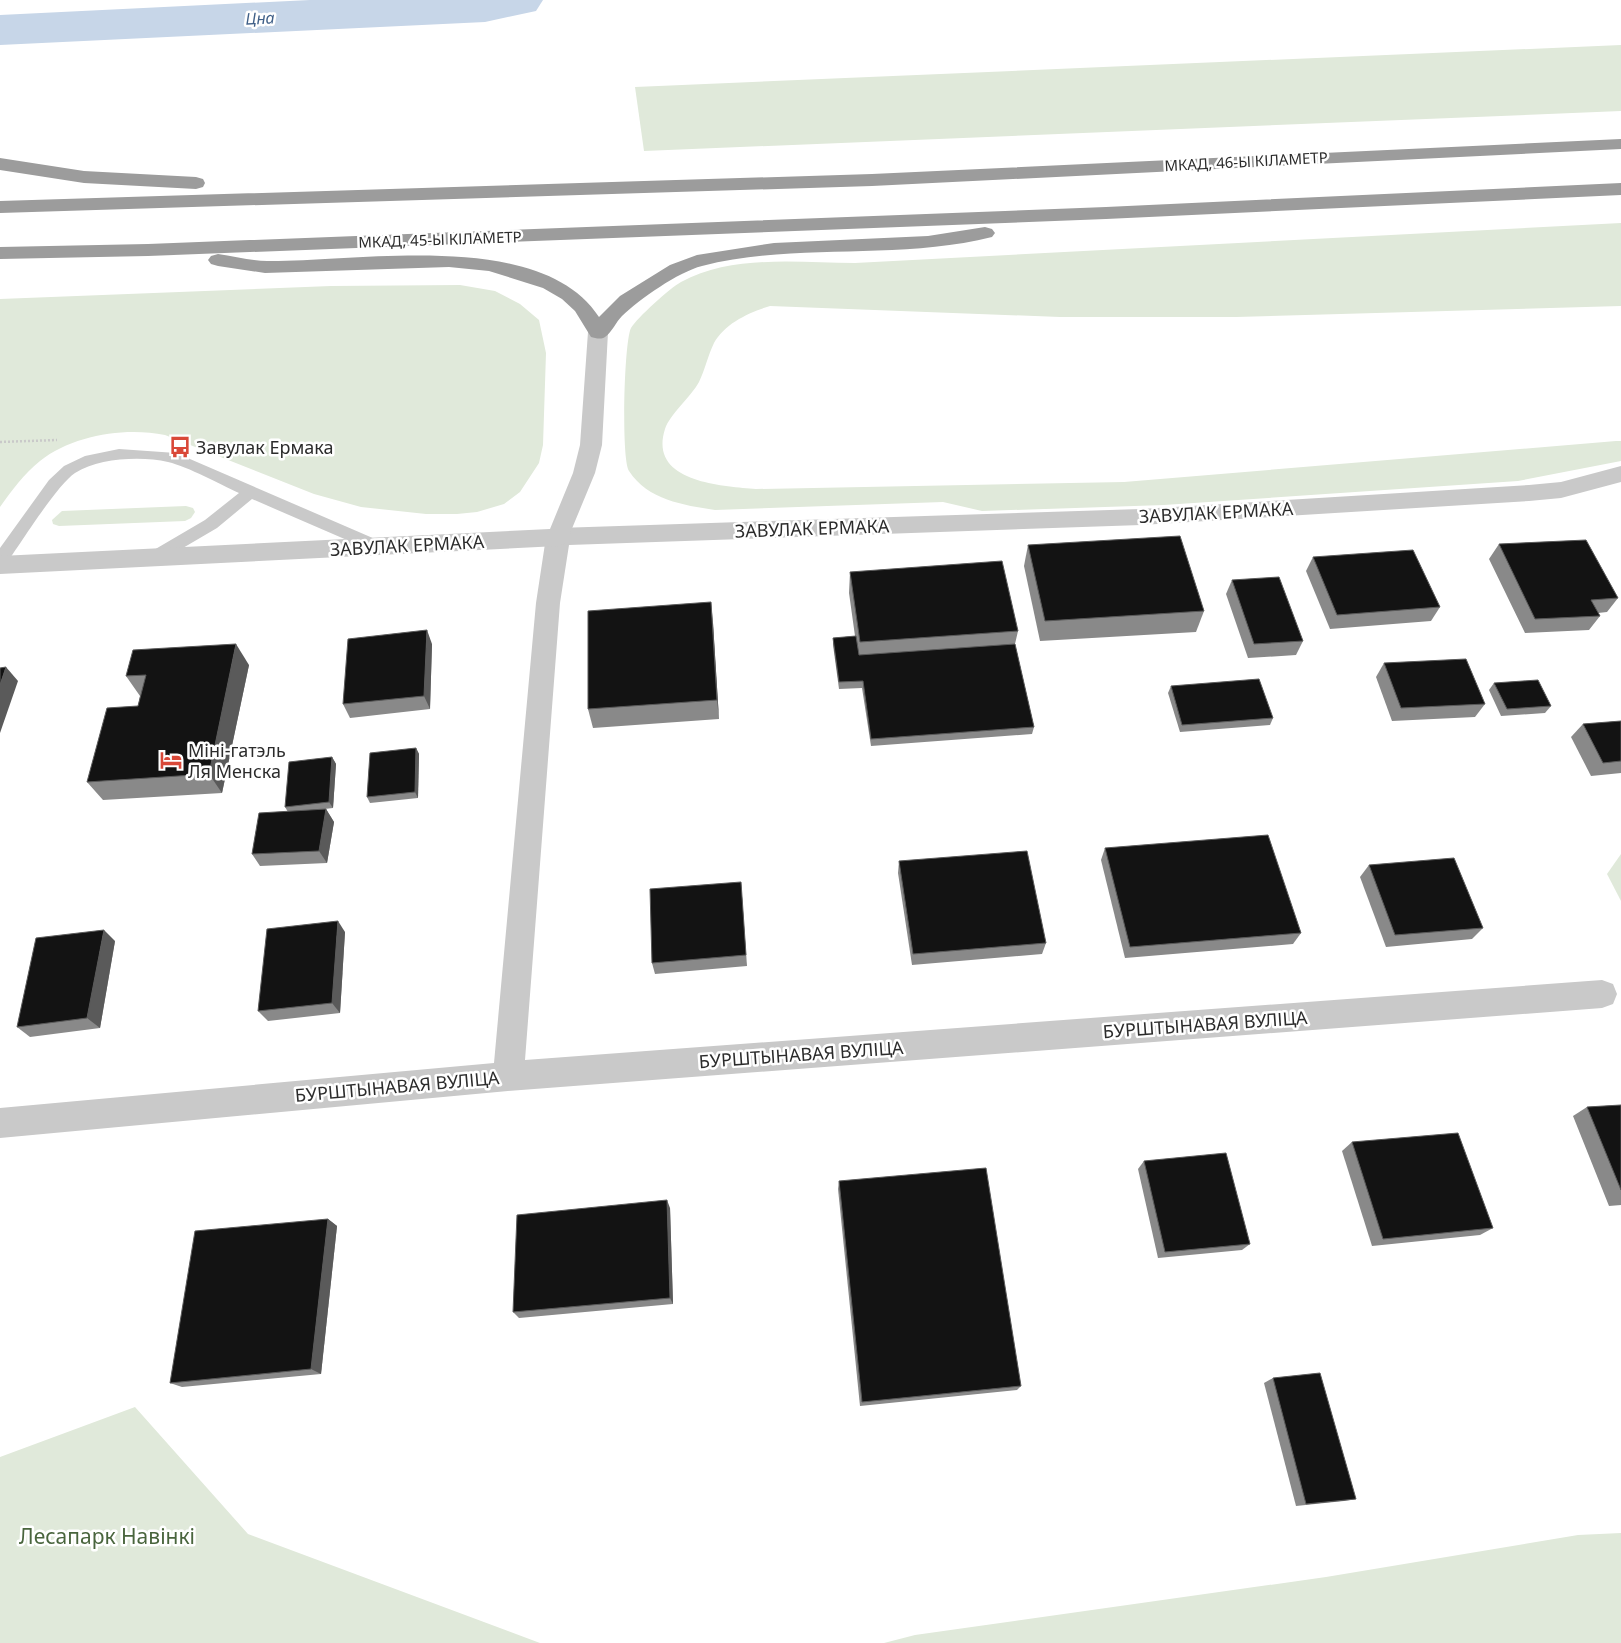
<svg xmlns="http://www.w3.org/2000/svg" width="1621" height="1643" viewBox="0 0 1621 1643" font-family="'Noto Sans',sans-serif">
	<rect width="100%" height="100%" fill="#fff"/>
	<g fill="#e0e9da">
		<polygon points="1621,45 1621,111 644,151 635,87"/>
		<path d="M1621,223V306L1236,317H1060L770,306C750,312 725,323 714,343C708,355 705,370 699,382C691,397 670,414 665,429C648,482 721,486 756,489L1124,482L1616,441H1621V461L1518,481L1164,505L982,511L943,502L715,510C683,505 648,500 629,471C621,459 624,341 631,328C637,318 670,288 681,282C733,254 798,263 855,263Z"/>
		<path d="M460,285L495,291L520,304L539,320L546,353L543,445L539,463L520,492L504,504L477,512L457,514H426L361,507L314,494L165,435C125,427 73,435 40,461C24,474 12,490 0,507V299L331,286Z"/>
		<polygon points="186,506 193,508 195,512 191,518 185,521 59,526 53,524 52,520 62,511"/>
		<polygon points="1621,854 1621,901 1607,874"/>
		<polygon points="135,1407 248,1534 540,1643 0,1643 0,1457"/>
		<polygon points="1621,1533 1621,1643 884,1643 915,1635 1326,1577 1578,1535"/>
	</g>
	<g fill="none" stroke-linecap="round" stroke-linejoin="round">
		<polygon fill="#c7d6e8" fill-rule="evenodd" points="310,0 543,0 536,11 485,22 0,45 0,15"/>
		<polyline stroke="#c9c9c9" stroke-width="2.5" stroke-dasharray="2 2" stroke-linecap="butt" points="0,442 57,440"/>
		<path fill="#c9c9c9" fill-rule="evenodd" d="M119,449L176,453L382,542L384,546L382,550H370L252,499L217,528L159,562L153,564L147,562L145,558L147,554L205,520L239,493C219,484 189,467 168,462C141,456 99,458 75,473C56,486 21,543 6,564L0,566V548L49,480L64,466L85,456Z"/>
		<polygon fill="#c9c9c9" fill-rule="evenodd" points="1621,466 1621,482 1561,498 1529,501 1141,525 569,545 560,603 525,1060 1602,980 1613,984 1617,994 1613,1004 1602,1008 508,1091 0,1138 0,1108 494,1063 536,603 546,537 550,531 558,528 1141,509 1529,485 1561,482"/>
		<polygon fill="#c9c9c9" fill-rule="evenodd" points="598,325 605,327 608,332 602,445 595,473 566,543 558,546 0,574 0,556 550,529 573,473 580,445 588,332 591,327"/>
		<g fill="#9c9c9c" fill-rule="evenodd">
			<polygon points="1621,139 1621,149 872,186 0,213 0,201 872,174"/>
			<polygon points="0,158 84,171 196,177 203,179 205,183 203,187 196,189 84,183 0,170"/>
			<polygon points="1621,183 1621,195 1106,219 148,256 0,259 0,247 148,244 1106,207"/>
			<path d="M985,227L992,229L995,233L992,237C897,261 797,242 702,266C678,272 640,299 622,316C616,322 612,332 605,337C601,340 595,338 591,337L575,311L562,299L543,288L489,271L449,267L265,273L218,266L211,264L208,260L211,256L218,254C234,256 251,261 267,261C359,262 541,228 599,317L620,296L670,265L697,255L774,243L928,236Z"/>
		</g>
	</g>
	<g fill="#898989">
		<polygon points="1499,544 1618,598 1607,612 1598,613 1600,616 1589,630 1525,633 1489,559"/>
		<polygon points="1028,545 1204,611 1196,632 1040,641 1024,566"/>
		<polygon points="1313,557 1440,607 1431,621 1330,629 1306,571"/>
		<polygon points="850,572 1018,631 1015,644 1034,727 1032,734 871,746 862,688 839,689 833,645 833,638 855,636 849,593"/>
		<polygon points="1232,580 1303,641 1296,655 1248,658 1226,594"/>
		<polygon points="713,623 719,719 593,728 588,709"/>
		<polygon points="432,644 430,709 350,718 343,704"/>
		<polygon points="1384,663 1485,704 1475,717 1392,721 1376,677"/>
		<polygon points="249,665 222,793 103,800 87,782 138,706 140,696 126,676"/>
		<polygon points="1494,683 1551,706 1545,713 1501,716 1489,690"/>
		<polygon points="1171,686 1273,718 1270,725 1180,732 1168,693"/>
		<polygon points="1621,721 1621,773 1591,776 1571,737 1583,724"/>
		<polygon points="416,748 419,754 418,798 370,803 367,797"/>
		<polygon points="332,757 336,764 333,808 316,810 326,809 334,822 327,863 260,866 252,854 288,812 285,807"/>
		<polygon points="1105,848 1301,933 1293,944 1125,958 1101,860"/>
		<polygon points="899,861 1046,943 1042,954 912,965 898,873"/>
		<polygon points="1369,865 1483,928 1472,939 1386,947 1360,877"/>
		<polygon points="741,882 747,966 655,974 652,963"/>
		<polygon points="345,932 340,1013 268,1021 258,1011"/>
		<polygon points="115,941 100,1028 30,1037 17,1027"/>
		<polygon points="1621,1105 1621,1205 1609,1206 1573,1116 1587,1107"/>
		<polygon points="1352,1142 1493,1228 1480,1235 1372,1246 1342,1151"/>
		<polygon points="1144,1161 1250,1244 1242,1250 1158,1258 1138,1169"/>
		<polygon points="839,1181 1021,1386 1017,1390 860,1406 838,1189"/>
		<polygon points="670,1208 673,1304 519,1318 513,1312"/>
		<polygon points="328,1219 337,1226 321,1374 182,1387 170,1383"/>
		<polygon points="1273,1378 1356,1499 1344,1501 1296,1506 1264,1383"/>
	</g>
	<g fill="#5a5a5a">
		<polygon points="711,602 713,623 719,719 717,700"/>
		<polygon points="427,630 432,644 430,709 424,696"/>
		<polygon points="236,644 249,665 222,793 209,774"/>
		<polygon points="6,667 18,681 0,733 0,685"/>
		<polygon points="416,748 419,754 418,798 415,792"/>
		<polygon points="332,757 336,764 333,808 329,802"/>
		<polygon points="326,809 334,822 327,863 319,851"/>
		<polygon points="338,921 345,932 340,1013 332,1003"/>
		<polygon points="104,930 115,941 100,1028 87,1018"/>
		<polygon points="667,1200 670,1208 673,1304 670,1298"/>
		<polygon points="328,1219 337,1226 321,1374 311,1369"/>
	</g>
	<g fill="#131313" stroke="#5a5a5a">
		<polygon points="1180,536 1204,611 1045,621 1028,545"/>
		<polygon points="1586,540 1618,598 1591,600 1600,616 1535,619 1499,544"/>
		<polygon points="1413,550 1440,607 1337,615 1313,557"/>
		<polygon points="1002,561 1018,631 860,642 850,572"/>
		<polygon points="1279,577 1303,641 1254,644 1232,580"/>
		<polygon points="711,602 717,700 588,709 588,611"/>
		<polygon points="427,630 424,696 343,704 348,639"/>
		<polygon points="856,636 859,655 1015,644 1034,727 871,739 863,681 839,682 833,638"/>
		<polygon points="236,644 209,774 87,782 107,708 138,706 146,675 126,676 133,650"/>
		<polygon points="1466,659 1485,704 1401,708 1384,663"/>
		<polygon points="6,667 0,685 0,668"/>
		<polygon points="1259,679 1273,718 1182,725 1171,686"/>
		<polygon points="1538,680 1551,706 1507,709 1494,683"/>
		<polygon points="1621,721 1621,761 1603,763 1583,724"/>
		<polygon points="416,748 415,792 367,797 370,753"/>
		<polygon points="332,757 329,802 285,807 289,762"/>
		<polygon points="326,809 319,851 252,854 259,813"/>
		<polygon points="1268,835 1301,933 1130,947 1105,848"/>
		<polygon points="1027,851 1046,943 913,954 899,861"/>
		<polygon points="1454,858 1483,928 1395,935 1369,865"/>
		<polygon points="741,882 746,955 652,963 650,889"/>
		<polygon points="338,921 332,1003 258,1011 267,929"/>
		<polygon points="104,930 87,1018 17,1027 36,938"/>
		<polygon points="1621,1105 1621,1190 1587,1107"/>
		<polygon points="1458,1133 1493,1228 1383,1239 1352,1142"/>
		<polygon points="1226,1153 1250,1244 1165,1252 1144,1161"/>
		<polygon points="986,1168 1021,1386 862,1402 839,1181"/>
		<polygon points="667,1200 670,1298 513,1312 517,1215"/>
		<polygon points="328,1219 311,1369 170,1383 195,1231"/>
		<polygon points="1320,1373 1356,1499 1306,1504 1273,1378"/>
	</g>
	<defs>
		<g id="bus-bare" transform="scale(1.725)"><path d="M-5-6H5V4H4V6H2V4H-2V6H-4V4H-5ZM-3.5-4V0h7V-4ZM-3.5 1.2v1.5H-2V1.2ZM2 1.2v1.5H3.5V1.2Z" fill="#d94838" stroke="#fff" stroke-width="2.5" paint-order="stroke"/></g>
		<g id="hotel-bare" transform="scale(1.725)"><path d="M-6-4.5h1.5V1H6V5H4.5V3h-9V5H-6ZM-4 0a1.8 1.8 0 1 1 3.6 0ZM.5 0V-2.5h3Q6-2.5 6 0Z" fill="#d94838" stroke="#fff" stroke-width="2.5" paint-order="stroke"/></g>
	</defs>
	<g fill-rule="evenodd">
		<use href="#bus-bare" x="180" y="447"/>
		<use href="#hotel-bare" x="171" y="760"/>
	</g>
	<g text-anchor="middle" dominant-baseline="central" stroke-width="5" stroke-linejoin="round" paint-order="stroke">
		<g font-size="15" fill="#2c2c2c" stroke="#fff">
			<text transform="translate(1246 161) rotate(-3)">МКАД, 46-Ы КІЛАМЕТР</text>
			<text transform="translate(440 239) rotate(-2)">МКАД, 45-Ы КІЛАМЕТР</text>
		</g>
		<g font-size="16" font-style="italic" fill="#406088" stroke="#fff">
			<text transform="translate(260 18) rotate(-3)">Цна</text>
		</g>
		<g font-size="18" fill="#2c2c2c" stroke="#fff" text-anchor="start">
			<text x="196" y="447">Завулак Ермака</text>
			<text x="188" y="750">Міні-гатэль<tspan x="188" dy="21">Ля Менска</tspan></text>
		</g>
		<g font-size="18" fill="#2c2c2c" stroke="#fff">
			<text transform="translate(1216 512) rotate(-3)">ЗАВУЛАК ЕРМАКА</text>
			<text transform="translate(812 528) rotate(-2)">ЗАВУЛАК ЕРМАКА</text>
			<text transform="translate(407 545) rotate(-3)">ЗАВУЛАК ЕРМАКА</text>
			<text transform="translate(1205 1024) rotate(-4)">БУРШТЫНАВАЯ ВУЛІЦА</text>
			<text transform="translate(801 1054) rotate(-4)">БУРШТЫНАВАЯ ВУЛІЦА</text>
			<text transform="translate(397 1086) rotate(-5)">БУРШТЫНАВАЯ ВУЛІЦА</text>
		</g>
		<g font-size="21" fill="#49653d" stroke="#fff">
			<text x="107" y="1536">Лесапарк Навінкі</text>
		</g>
	</g>
</svg>
